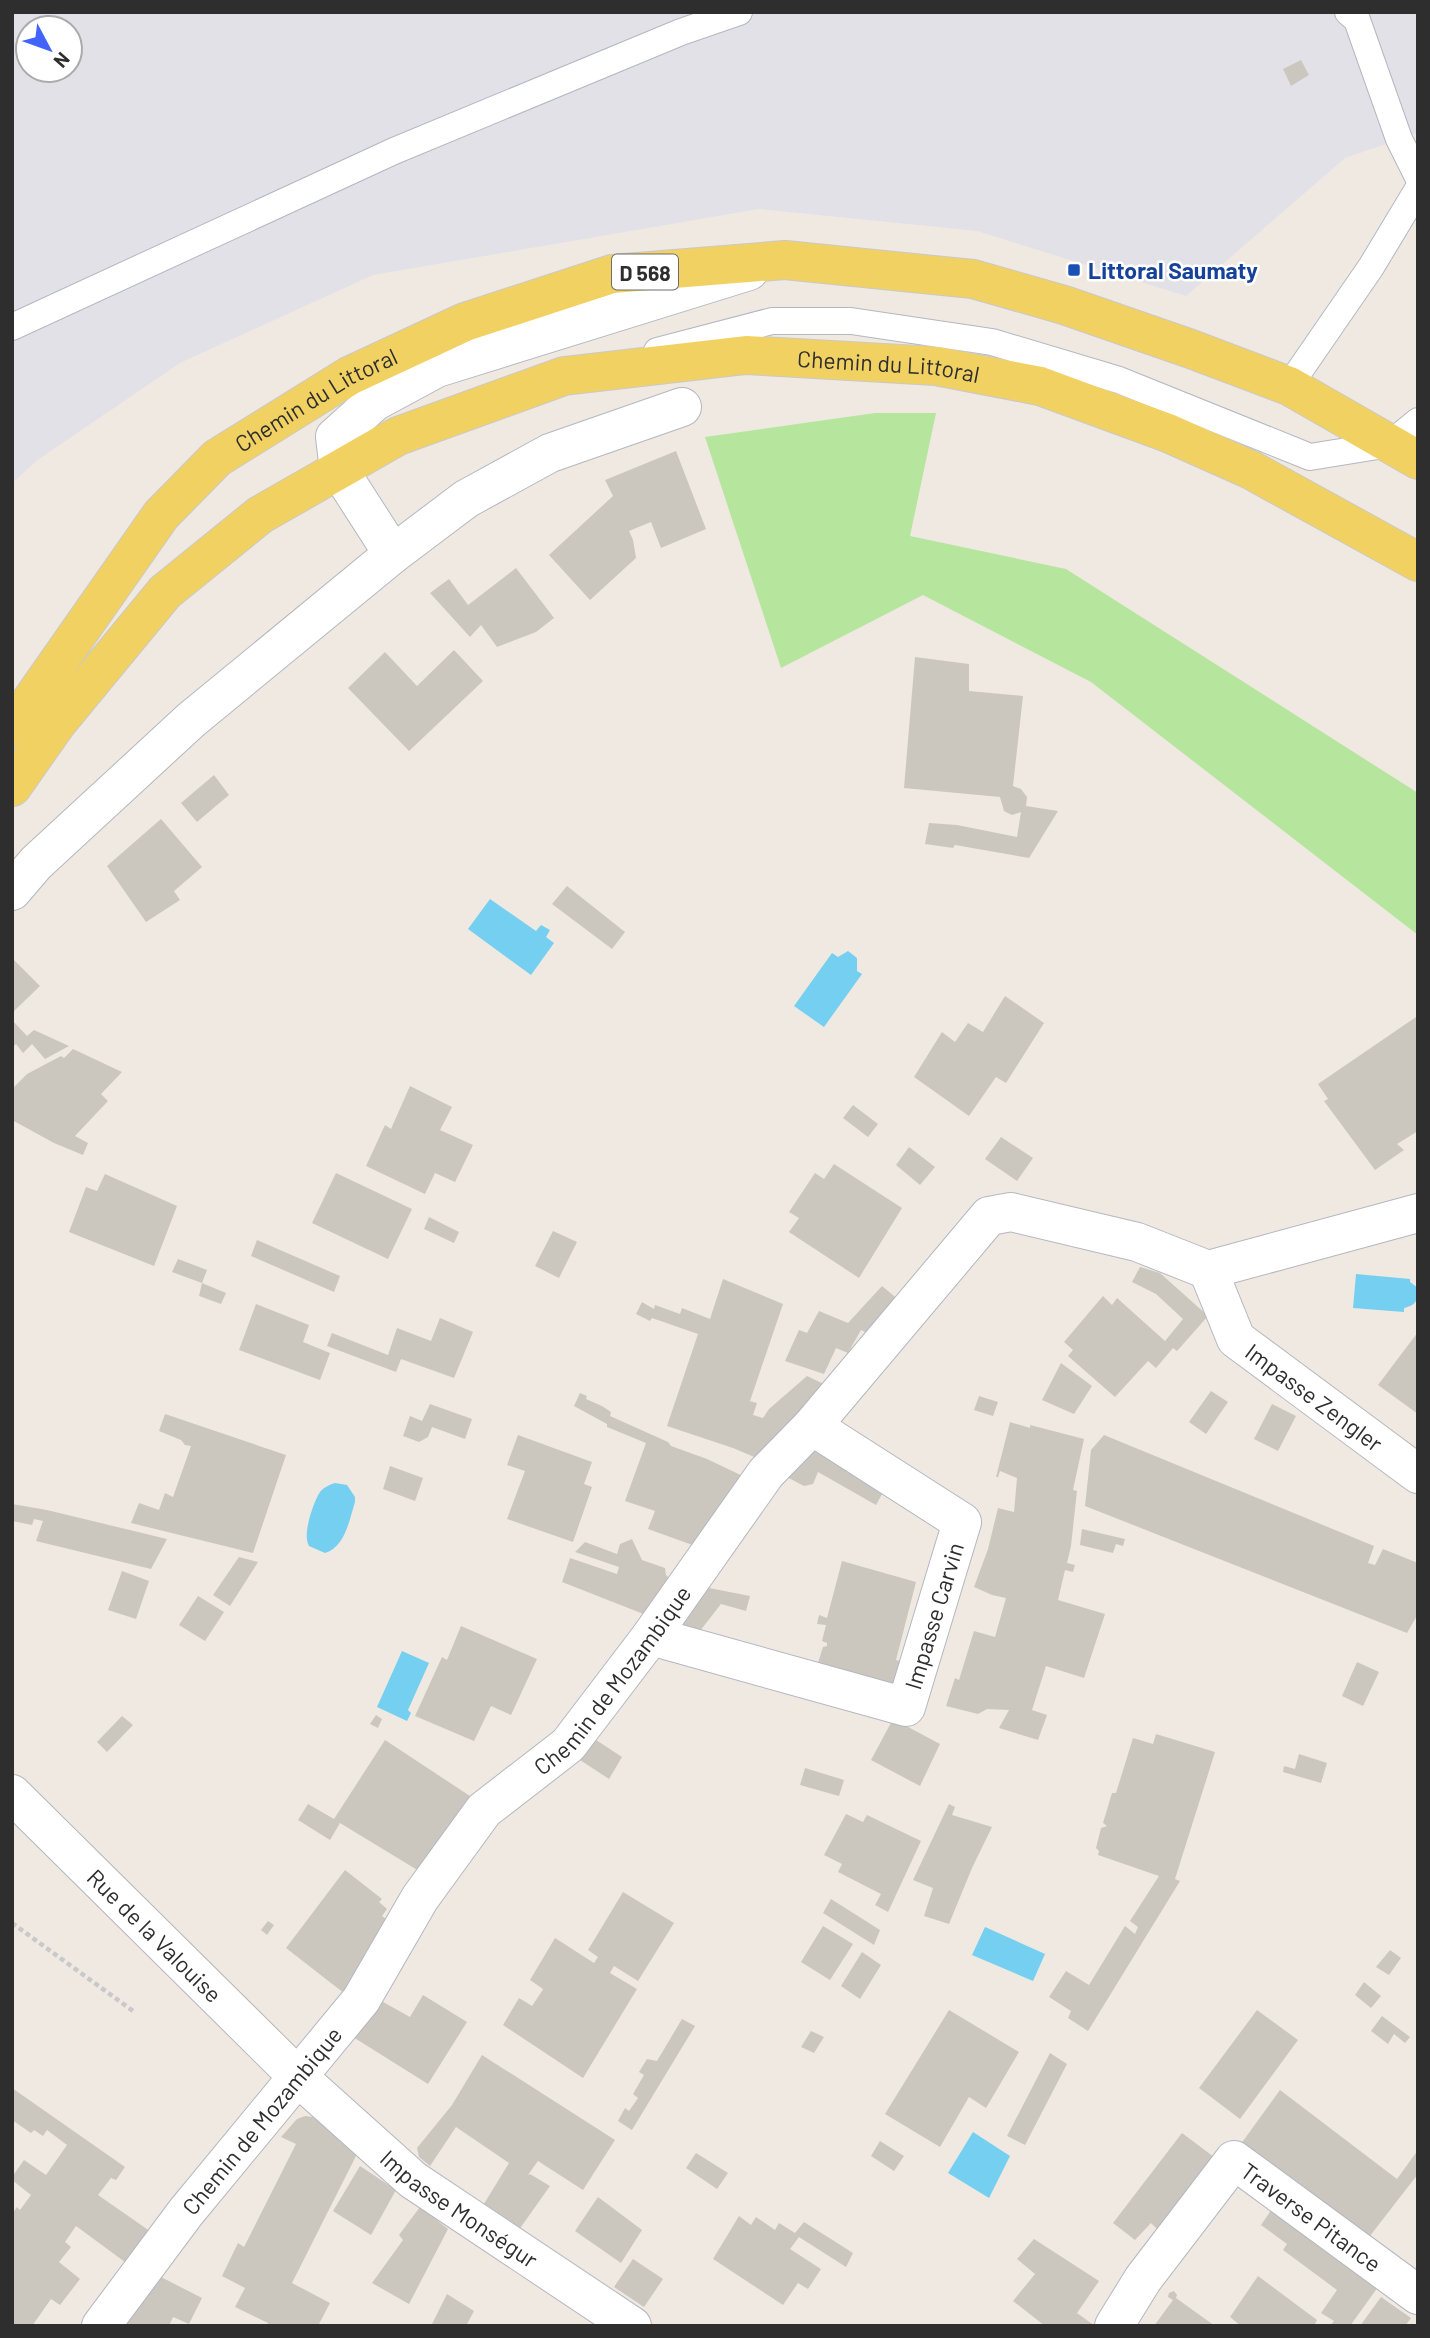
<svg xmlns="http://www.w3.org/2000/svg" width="1430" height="2338" viewBox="0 0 1430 2338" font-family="Barlow,sans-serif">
	<rect width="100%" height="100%" fill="#efe9e1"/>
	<path fill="#e3e1e8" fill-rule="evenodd" d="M12,12H1418V133L1345,158L1186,296L977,231L759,209L373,275L180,363L39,459L12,483ZM28,28H70V70H28Z"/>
	<polygon fill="#b6e59e" points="875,413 936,413 910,536 1066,569 1418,793 1418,935 1091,682 923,595 781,668 705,437"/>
	<g fill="#75cff0">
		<polygon points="490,899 536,931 541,925 550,930 546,937 554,943 531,975 468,929"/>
		<polygon points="848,951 857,958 857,971 862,974 824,1027 794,1006 832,953 838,957"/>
		<path d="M1356,1274L1410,1279V1282L1418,1288C1418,1301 1416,1305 1404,1308V1312L1353,1308Z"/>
		<path d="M335,1483L347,1485L355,1497V1502C349,1521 345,1547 325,1553L309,1546C302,1535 313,1503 320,1492C324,1487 329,1485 335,1483Z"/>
		<polygon points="402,1651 429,1663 408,1710 411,1713 407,1721 377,1707"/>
		<polygon points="985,1927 1045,1954 1033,1981 972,1955"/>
		<polygon points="973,2132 1010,2156 989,2198 948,2173"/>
	</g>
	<g fill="#cbc7bf">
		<polygon points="1301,60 1309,75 1291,86 1283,69"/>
		<polygon points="676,451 706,529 661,548 651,522 629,531 633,540 636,558 590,600 549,555 613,496 605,480"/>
		<polygon points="516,568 554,618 536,632 497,647 481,625 470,637 430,593 449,579 468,605"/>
		<polygon points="454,650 483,681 409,751 348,688 385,652 417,686"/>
		<polygon points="915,657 969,664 969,691 1023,696 1013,786 1021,789 1027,797 1026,806 1058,811 1029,858 955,845 953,848 925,844 929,823 957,825 1017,837 1021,812 1012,815 1004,811 1000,797 904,788"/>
		<polygon points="214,775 229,795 197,822 181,803"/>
		<polygon points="161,819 202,867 174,891 180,900 146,922 107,866"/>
		<polygon points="567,886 625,932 612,949 552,904"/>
		<polygon points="12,958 40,986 12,1013"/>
		<polygon points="1005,996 1044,1023 1006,1083 996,1077 969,1116 914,1077 942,1032 955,1042 968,1023 983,1032"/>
		<polygon points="1416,1017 1418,1131 1397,1144 1404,1150 1375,1170 1324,1101 1328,1099 1318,1084"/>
		<polygon points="12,1020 27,1036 34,1030 69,1046 45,1059 32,1044 23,1053 16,1044 12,1048"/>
		<polygon points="73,1049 122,1072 101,1094 108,1101 75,1136 88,1143 83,1155 54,1143 12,1120 12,1089 27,1074 61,1056 64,1058"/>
		<polygon points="410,1086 452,1107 440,1130 473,1145 455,1182 435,1173 425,1194 366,1166 385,1125 391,1129"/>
		<polygon points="853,1105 878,1124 868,1137 843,1118"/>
		<polygon points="1001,1137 1033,1158 1017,1181 985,1159"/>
		<polygon points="909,1147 935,1167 920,1185 896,1165"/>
		<polygon points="834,1164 902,1208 859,1278 789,1232 799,1218 789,1212 815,1173 824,1179"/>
		<polygon points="336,1173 412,1209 388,1259 312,1223"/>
		<polygon points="105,1174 177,1206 154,1266 69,1232 86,1187 97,1191"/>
		<polygon points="429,1217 459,1232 454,1243 424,1229"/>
		<polygon points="553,1231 577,1242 559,1278 535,1266"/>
		<polygon points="257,1240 340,1276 334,1292 251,1256"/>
		<polygon points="178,1259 207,1270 202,1283 172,1272"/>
		<polygon points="1140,1267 1160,1273 1208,1316 1177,1351 1173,1348 1156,1368 1148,1361 1115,1397 1068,1356 1073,1350 1064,1342 1103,1296 1112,1305 1117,1298 1165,1341 1183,1319 1156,1294 1132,1282"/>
		<polygon points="723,1279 783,1304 750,1401 757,1403 753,1415 763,1418 769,1409 807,1376 828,1386 759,1459 733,1448 667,1426 698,1334 652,1318 650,1321 636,1314 642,1302 654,1309 655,1305 680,1314 682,1308 710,1319"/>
		<polygon points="202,1283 226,1293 221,1304 199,1296"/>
		<polygon points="882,1286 900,1301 871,1335 861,1330 848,1353 836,1348 824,1374 785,1361 799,1330 807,1333 819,1311 848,1323"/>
		<polygon points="256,1304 309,1325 303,1342 330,1353 320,1380 239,1350"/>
		<polygon points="440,1318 473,1332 454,1378 401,1359 396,1372 327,1346 332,1333 388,1355 397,1328 431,1341"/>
		<polygon points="1418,1332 1418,1414 1378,1385"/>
		<polygon points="1061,1363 1092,1386 1074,1414 1042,1400"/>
		<polygon points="1211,1391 1228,1402 1206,1434 1189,1422"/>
		<polygon points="580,1393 587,1396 586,1399 602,1406 611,1412 610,1416 668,1442 671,1446 707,1459 747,1478 698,1547 648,1529 655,1511 625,1501 646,1443 607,1427 607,1424 574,1406"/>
		<polygon points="979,1396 998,1402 993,1416 974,1410"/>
		<polygon points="430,1404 472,1419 465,1439 432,1427 428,1437 419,1442 403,1436 410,1416 422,1421"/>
		<polygon points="1272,1404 1296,1416 1278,1451 1254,1439"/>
		<polygon points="165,1414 286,1455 253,1553 131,1523 139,1503 159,1510 165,1493 173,1497 191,1446 185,1445 181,1440 159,1431"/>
		<polygon points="1010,1422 1030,1428 1030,1425 1084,1439 1073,1490 1077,1491 1071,1546 1067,1563 1075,1565 1073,1572 1065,1570 1058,1600 1105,1614 1084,1678 1046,1666 1032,1710 1047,1715 1038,1740 999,1728 1009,1710 987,1709 978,1714 946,1706 955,1678 959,1680 974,1631 995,1637 1006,1598 992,1595 974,1587 988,1549 998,1508 1014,1512 1017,1478 1000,1471 998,1477 996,1477"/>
		<polygon points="518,1435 592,1462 584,1484 592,1487 573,1542 507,1519 525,1471 507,1465"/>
		<polygon points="1104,1435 1374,1546 1368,1563 1375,1565 1383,1549 1418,1563 1418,1614 1407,1633 1085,1506 1091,1450"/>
		<polygon points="806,1445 887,1485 876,1505 818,1472 813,1484 804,1486 781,1474"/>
		<polygon points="390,1466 423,1478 415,1501 383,1489"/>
		<polygon points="12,1504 47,1510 167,1539 151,1569 36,1541 43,1521 34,1519 32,1525 12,1521"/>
		<polygon points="1082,1529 1125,1539 1123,1546 1116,1544 1113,1553 1080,1545"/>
		<polygon points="632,1539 642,1560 665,1568 666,1575 671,1580 651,1617 562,1582 570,1558 617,1574 619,1567 575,1552 585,1542 617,1554 620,1544"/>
		<polygon points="239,1557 258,1562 230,1606 213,1595"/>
		<polygon points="842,1561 916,1582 896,1660 907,1663 902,1685 890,1682 888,1690 817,1666 823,1647 827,1646 827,1643 822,1641 826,1625 817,1624 819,1615 827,1618"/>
		<polygon points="122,1571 149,1581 136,1619 108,1610"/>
		<polygon points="704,1587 750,1596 746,1611 721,1604 696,1636 678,1619"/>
		<polygon points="198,1596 224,1612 205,1641 179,1625"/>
		<polygon points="461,1626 537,1659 511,1715 491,1706 474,1741 415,1716 442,1657 447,1660"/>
		<polygon points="1357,1662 1379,1672 1363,1706 1342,1696"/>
		<polygon points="376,1715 382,1719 378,1728 370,1724"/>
		<polygon points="122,1716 133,1725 107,1752 97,1742"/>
		<polygon points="893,1719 940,1744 920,1786 871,1760"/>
		<polygon points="1156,1734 1215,1752 1175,1879 1180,1881 1088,2031 1068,2018 1071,2011 1049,1997 1066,1971 1089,1985 1125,1926 1135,1934 1138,1927 1130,1921 1159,1876 1098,1855 1099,1851 1096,1848 1101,1828 1107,1826 1103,1823 1112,1793 1116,1793 1133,1738 1153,1744"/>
		<polygon points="590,1736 622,1757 609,1779 577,1758"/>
		<polygon points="385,1740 473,1798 419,1871 340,1823 330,1840 298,1820 308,1804 334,1819"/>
		<polygon points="1299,1754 1327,1763 1321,1783 1283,1772 1284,1766 1295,1769"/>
		<polygon points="805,1768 844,1780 839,1796 800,1785"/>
		<polygon points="949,1804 955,1807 952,1815 992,1827 972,1868 949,1924 924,1916 933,1888 913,1880"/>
		<polygon points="846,1814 863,1822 867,1815 921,1841 888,1912 875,1905 881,1894 838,1872 842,1864 824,1855"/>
		<polygon points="345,1870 382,1899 379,1902 387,1909 382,1916 391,1923 349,1997 286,1948"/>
		<polygon points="623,1892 674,1923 638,1981 614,1966 610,1973 637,1989 583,2078 503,2025 519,1998 532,2006 542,1991 543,1989 530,1980 555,1938 594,1963 598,1957 588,1950"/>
		<polygon points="831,1899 880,1930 874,1945 823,1913"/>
		<polygon points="268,1921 274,1925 267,1935 261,1930"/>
		<polygon points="823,1926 853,1944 830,1980 801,1962"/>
		<polygon points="1390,1950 1401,1958 1389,1975 1376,1967"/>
		<polygon points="862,1952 881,1965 860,1999 841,1986"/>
		<polygon points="1364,1982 1381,1996 1371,2008 1355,1995"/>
		<polygon points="423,1995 467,2022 428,2084 353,2037 376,1998 410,2017"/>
		<polygon points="949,2010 1019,2052 986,2108 969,2097 940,2147 885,2114"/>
		<polygon points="1257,2010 1298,2040 1240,2119 1199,2088"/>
		<polygon points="1382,2016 1410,2037 1405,2043 1394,2034 1388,2044 1371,2031"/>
		<polygon points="682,2019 695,2026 632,2130 618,2121 625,2108 629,2111 638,2098 633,2094 644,2075 639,2072 647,2059 657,2061"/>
		<polygon points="811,2031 824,2037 814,2053 801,2047"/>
		<polygon points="1050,2053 1067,2064 1025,2145 1007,2136"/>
		<polygon points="482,2055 615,2140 583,2190 538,2161 528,2175 530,2174 550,2186 516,2234 482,2207 509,2163 456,2127 430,2166 419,2157 417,2148 452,2105"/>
		<polygon points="12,2088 125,2167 116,2180 111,2178 98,2195 154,2234 129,2265 76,2226 65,2242 71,2247 59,2262 80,2279 60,2305 51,2299 32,2326 12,2326 12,2214 17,2207 20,2210 31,2195 12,2180 12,2177 24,2160 46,2175 67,2145 47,2130 43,2136 34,2130 31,2133 12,2120"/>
		<polygon points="1280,2090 1397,2179 1418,2150 1418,2174 1366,2241 1238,2148"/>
		<polygon points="305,2116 313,2117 359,2150 292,2283 330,2303 318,2326 267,2326 268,2323 235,2307 245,2288 222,2276 238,2243 244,2247 296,2144 281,2137 297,2119"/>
		<polygon points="1182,2133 1214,2157 1158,2230 1151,2223 1135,2240 1113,2223"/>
		<polygon points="880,2141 904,2156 894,2171 871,2156"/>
		<polygon points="696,2153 728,2173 717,2189 686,2168"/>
		<polygon points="360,2166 396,2190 371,2235 333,2211"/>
		<polygon points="598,2197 642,2230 621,2263 575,2231"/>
		<polygon points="420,2207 448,2229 409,2304 372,2283 403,2240 399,2235"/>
		<polygon points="1272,2209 1378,2287 1350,2326 1330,2326 1334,2321 1321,2313 1337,2290 1283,2250 1287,2244 1261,2225"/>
		<polygon points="739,2216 751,2225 756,2217 775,2230 779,2223 795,2233 804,2222 853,2253 846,2267 799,2237 790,2249 821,2269 808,2289 798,2283 783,2305 713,2259"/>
		<polygon points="1034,2239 1099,2281 1077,2313 1095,2326 1045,2326 1013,2301 1035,2274 1017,2259"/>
		<polygon points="633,2259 663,2279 644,2307 614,2287"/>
		<polygon points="1258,2276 1317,2320 1314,2326 1241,2326 1230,2317"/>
		<polygon points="161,2277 202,2298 189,2324 173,2317 169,2326 130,2326 123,2322"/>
		<polygon points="1174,2291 1177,2295 1176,2298 1215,2326 1154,2326 1173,2300 1168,2297 1169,2293"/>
		<polygon points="447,2294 474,2311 466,2326 431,2326"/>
		<polygon points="1381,2297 1411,2318 1405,2326 1360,2326"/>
	</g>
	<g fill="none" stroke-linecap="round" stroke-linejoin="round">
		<g stroke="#b4b7c1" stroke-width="28">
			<g id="service">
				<polyline points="1348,12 1357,20 1399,139 1418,177"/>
				<polyline points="12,327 394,151 681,32 739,12"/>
				<polyline points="657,351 772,321 851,321 992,342 1119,380 1310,457 1390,444 1418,421"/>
				<polyline points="1289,386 1371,267 1418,189"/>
			</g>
		</g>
		<g stroke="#b4b7c1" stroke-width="40">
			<g id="minor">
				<polyline points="393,554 339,470 335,437 374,402 437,368 749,271"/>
				<polyline points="12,891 36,863 191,720 393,554 466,499 550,453 682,407"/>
				<path id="s1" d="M1208,1270L1236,1339L1418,1474"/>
				<polyline points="1208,1270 1418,1213"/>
				<path id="s2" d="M651,1636L906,1707L962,1522L812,1426"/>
				<path id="s3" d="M12,1794L297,2076L413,2180L632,2326"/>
				<path id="s4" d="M101,2326L186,2212L361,2000L420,1898L484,1810L568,1745L651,1636L766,1473L812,1426L989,1216L1011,1212L1137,1242L1208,1270"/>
				<path id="s5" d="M1114,2326L1143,2279L1234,2160L1418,2295"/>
			</g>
		</g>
		<g stroke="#c9c9c9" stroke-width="40">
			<g id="primary">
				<path id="s6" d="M12,728L161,515L217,458L349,376L465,322L612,274L785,260L973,279L1064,305L1191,349L1289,386L1418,460"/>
				<path id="s7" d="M12,787L57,723L165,592L260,515L398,436L564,376L746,355L936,366L1040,386L1168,433L1251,470L1418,562"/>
			</g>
		</g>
		<polyline stroke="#c9c9c9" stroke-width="4.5" stroke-dasharray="5 3.5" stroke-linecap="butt" points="12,1923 133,2011"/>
		<use href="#service" stroke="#fff" stroke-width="26"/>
		<use href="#minor" stroke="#fff" stroke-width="38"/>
		<use href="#primary" stroke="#f2d163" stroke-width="38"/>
	</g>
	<rect fill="#1a4fb4" stroke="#fff" stroke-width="2.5" x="1067" y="263" width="14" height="14" rx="3.5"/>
	<g text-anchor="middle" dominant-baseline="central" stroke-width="5" stroke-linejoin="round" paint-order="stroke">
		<rect fill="#fff" stroke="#6d6d6d" stroke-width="2" x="612" y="254.5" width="66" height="35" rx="5"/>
		<g font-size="21" font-weight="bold" fill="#2e2e2e">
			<text x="645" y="272">D 568</text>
		</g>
		<g font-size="23" font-weight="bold" fill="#164399" stroke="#fff" text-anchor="start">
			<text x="1088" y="270">Littoral Saumaty</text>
		</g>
		<g font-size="23" fill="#2e2e2e" stroke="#fff">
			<text stroke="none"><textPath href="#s7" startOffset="1032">Chemin du Littoral</textPath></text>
			<text stroke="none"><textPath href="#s6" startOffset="455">Chemin du Littoral</textPath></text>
			<text stroke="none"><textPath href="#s1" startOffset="172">Impasse Zengler</textPath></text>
			<text stroke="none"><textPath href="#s2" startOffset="360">Impasse Carvin</textPath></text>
			<text stroke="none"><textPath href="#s4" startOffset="828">Chemin de Mozambique</textPath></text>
			<text stroke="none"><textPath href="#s3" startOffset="201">Rue de la Valouise</textPath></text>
			<text stroke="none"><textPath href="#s4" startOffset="261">Chemin de Mozambique</textPath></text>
			<text stroke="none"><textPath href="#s3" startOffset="611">Impasse Monségur</textPath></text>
			<text stroke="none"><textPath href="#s5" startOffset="301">Traverse Pitance</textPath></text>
		</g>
	</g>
	<rect width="1430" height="2338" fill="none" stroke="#2e2e2e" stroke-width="28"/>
	<g transform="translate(49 49) rotate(131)"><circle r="33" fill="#ffffff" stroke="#ababab" stroke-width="2"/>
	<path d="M0-5L12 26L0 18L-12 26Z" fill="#4264fb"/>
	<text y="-10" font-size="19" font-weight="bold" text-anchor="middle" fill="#2e2e2e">N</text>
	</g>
</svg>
